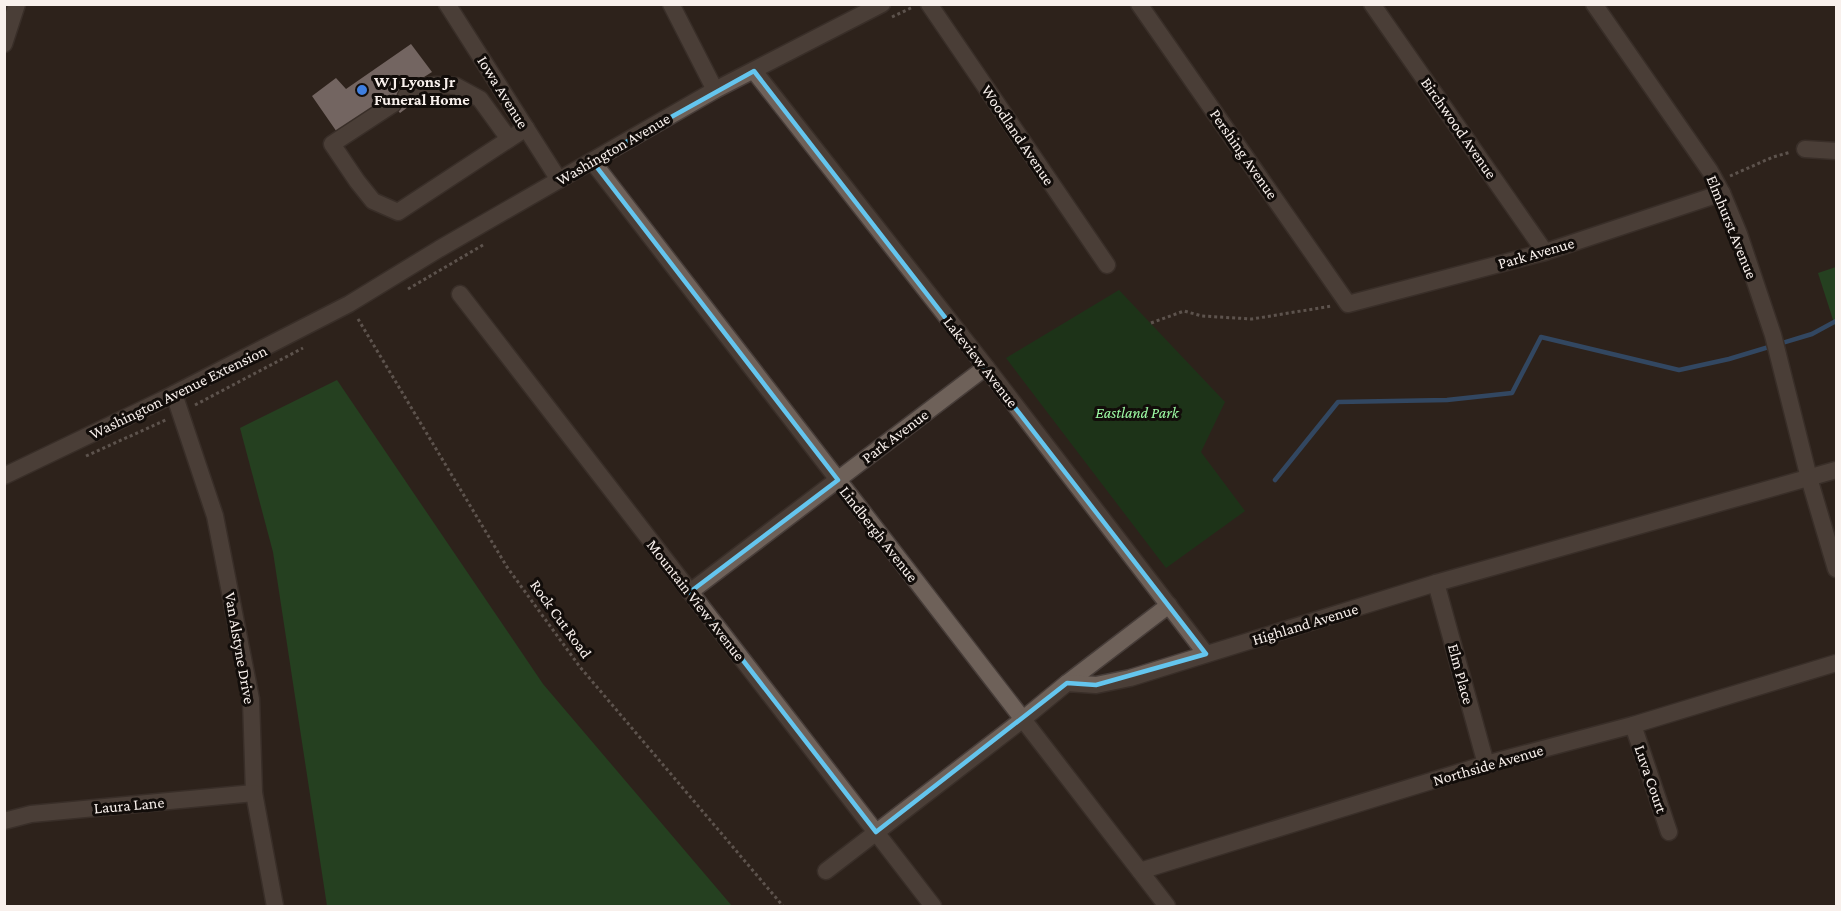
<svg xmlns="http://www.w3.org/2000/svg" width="1841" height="911" viewBox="0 0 1841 911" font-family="'Crimson Pro',serif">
	<rect width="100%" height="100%" fill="#2d221c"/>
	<polygon fill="#0a4816" points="1119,290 1225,402 1201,452 1245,511 1166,568 1006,358"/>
	<g fill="#1b6426">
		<polygon points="1836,267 1836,329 1818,273"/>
		<polygon points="337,380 543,684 732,906 327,906 273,552 240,428"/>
	</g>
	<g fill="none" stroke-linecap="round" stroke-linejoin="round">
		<polyline stroke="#3974b5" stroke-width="4.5" points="1275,480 1338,402 1447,400 1512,393 1541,337 1679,370 1729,359 1812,334 1836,321"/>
	</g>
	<polygon fill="#c8b6b5" points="411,44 432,72 402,91 412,104 400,113 389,100 339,135 312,96 336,78 346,89"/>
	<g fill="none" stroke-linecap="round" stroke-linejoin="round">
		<g stroke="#473d39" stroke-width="19">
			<g id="minor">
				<polyline points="447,4 559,180"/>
				<polyline points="671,4 715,90"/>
				<polyline points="929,4 1107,265"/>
				<polyline points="1139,4 1348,304 1545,252 1722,193"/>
				<polyline points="1372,4 1545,252"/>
				<polyline points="1594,4 1710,171 1722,193 1739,234 1773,335 1809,478 1836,569"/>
				<polyline points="4,44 17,4"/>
				<polyline points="754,71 986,367 1206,654"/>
				<polyline points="406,96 422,87 436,85 456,86 480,99 509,139"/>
				<polyline points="393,104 332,144 357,181 373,201 398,212 526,128"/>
				<polyline points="1805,149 1836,151"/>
				<polyline points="592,161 1167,906"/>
				<polyline points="460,294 933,906"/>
				<polyline points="174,394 215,516 251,699 254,793 275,906"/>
				<polyline points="4,476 162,400 349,304 439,249 715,90 882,4"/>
				<polyline points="1436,583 1486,764"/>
				<polyline points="690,592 986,367"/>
				<polyline points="1067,683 1169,605"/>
				<polyline points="1633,725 1669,832"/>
				<polyline points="4,821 31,814 254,793"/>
				<polyline points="826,871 1022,720 1067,683 1096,685 1130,678 1436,583 1836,470"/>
				<polyline points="1140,871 1486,764 1633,725 1836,663"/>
			</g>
		</g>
		<g stroke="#988f8a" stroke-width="3" stroke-dasharray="3 3" stroke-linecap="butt">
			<polyline points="892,17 913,7"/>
			<polyline points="1730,176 1773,157 1791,152"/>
			<polyline points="408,289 483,245"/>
			<polyline points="358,319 507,567 580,667 783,906"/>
			<polyline points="1151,323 1184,311 1202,316 1252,319 1332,306"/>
			<polyline points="195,405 303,348"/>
			<polyline points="86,456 168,419"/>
		</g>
		<use href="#minor" stroke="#6e6159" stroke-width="16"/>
	</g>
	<path d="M0 0H1841V911H0ZM754,71L1206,654L1096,685L1067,683L876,832L690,592L838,480L592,161Z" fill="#2d221c" fill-opacity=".55" fill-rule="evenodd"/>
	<path fill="none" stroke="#64c5ee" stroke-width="4.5" stroke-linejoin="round" d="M754,71L1206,654L1096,685L1067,683L876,832L690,592L838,480L592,161Z"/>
	<circle fill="#3f7fe0" stroke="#120d0a" stroke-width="2" cx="362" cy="90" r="6"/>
	<g text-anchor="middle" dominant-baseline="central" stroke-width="6" stroke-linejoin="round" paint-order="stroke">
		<g font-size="16" font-weight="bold" fill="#f8f0ec" stroke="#120d0a" text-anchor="start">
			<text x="374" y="81">W J Lyons Jr<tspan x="374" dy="18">Funeral Home</tspan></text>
		</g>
		<g font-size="16" fill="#f8f0ec" stroke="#120d0a">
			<text transform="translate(503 92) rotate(58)">Iowa Avenue</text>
			<text transform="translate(1459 128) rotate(55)">Birchwood Avenue</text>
			<text transform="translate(1018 135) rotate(56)">Woodland Avenue</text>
			<text transform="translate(613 149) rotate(-30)">Washington Avenue</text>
			<text transform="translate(1244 154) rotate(55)">Pershing Avenue</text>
			<text transform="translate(1732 227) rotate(68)">Elmhurst Avenue</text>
			<text transform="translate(1536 253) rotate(-16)">Park Avenue</text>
			<text transform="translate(981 362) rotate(52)">Lakeview Avenue</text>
			<text transform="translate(178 392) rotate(-26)">Washington Avenue Extension</text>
			<text transform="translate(895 436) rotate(-37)">Park Avenue</text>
			<text transform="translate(879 534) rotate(52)">Lindbergh Avenue</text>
			<text transform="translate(696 600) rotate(52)">Mountain View Avenue</text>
			<text transform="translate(561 619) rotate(54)">Rock Cut Road</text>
			<text transform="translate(1305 624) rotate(-17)">Highland Avenue</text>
			<text transform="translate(240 648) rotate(80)">Van Alstyne Drive</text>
			<text transform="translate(1461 674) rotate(75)">Elm Place</text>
			<text transform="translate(1488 765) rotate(-16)">Northside Avenue</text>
			<text transform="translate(1651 779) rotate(71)">Luva Court</text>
			<text transform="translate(129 805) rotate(-5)">Laura Lane</text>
		</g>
		<g font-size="16" font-style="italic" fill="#9dfba4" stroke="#120d0a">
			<text x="1137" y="412">Eastland Park</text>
		</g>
	</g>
	<rect width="1841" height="911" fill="none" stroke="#f8f0ec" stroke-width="12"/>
</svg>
